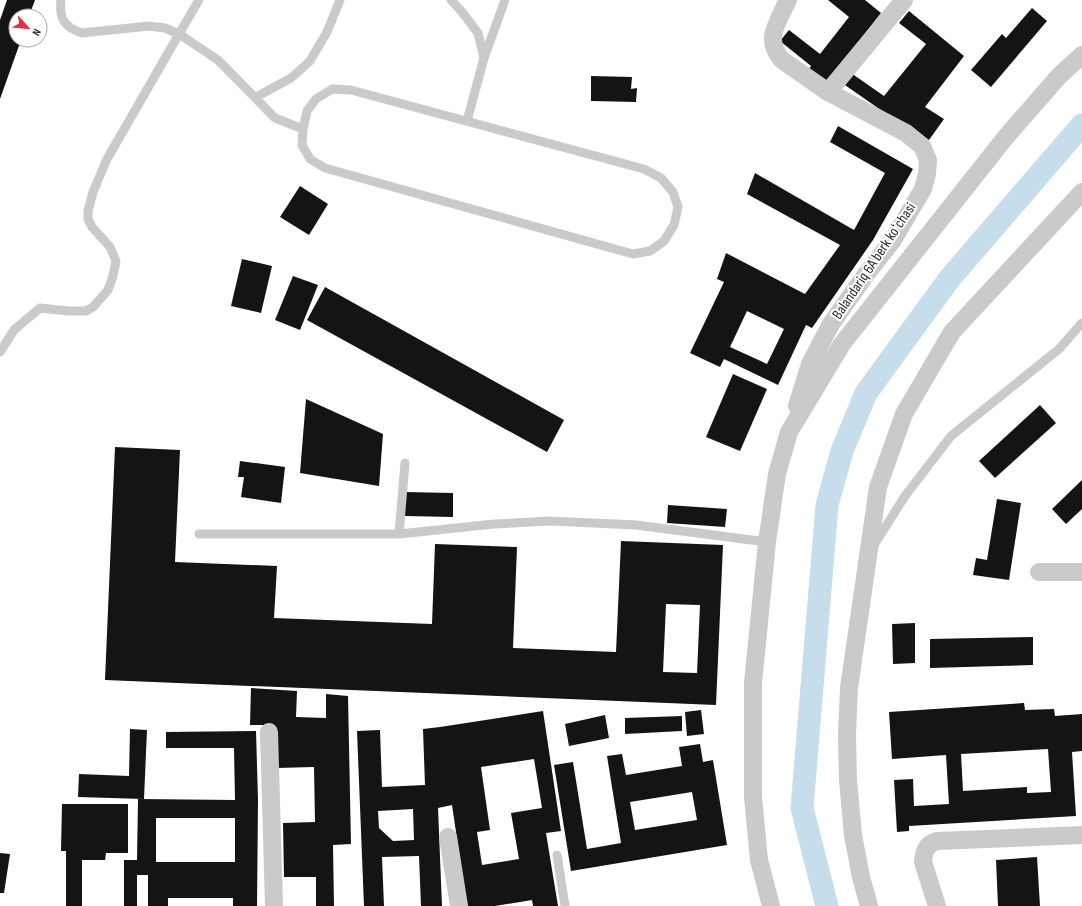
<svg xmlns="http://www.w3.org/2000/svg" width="1082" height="906" viewBox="0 0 1082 906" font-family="'Sofia Sans Condensed',sans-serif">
	<rect width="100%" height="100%" fill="#fff"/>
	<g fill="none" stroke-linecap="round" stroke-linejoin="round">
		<polyline stroke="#c6deeb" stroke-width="23" points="827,906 802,808 827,505 842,451 866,393 950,278 1082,125"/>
	</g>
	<g fill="#141414" fill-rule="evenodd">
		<polygon points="7,0 35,0 29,16 16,16 16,40 21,40 0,99 0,20"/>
		<polygon points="828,0 865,0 881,13 827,82 809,69 811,66 780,41 789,30 820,54 849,17"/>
		<polygon points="1032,8 1047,21 991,87 971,70 1002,34 1006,38"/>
		<polygon points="909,11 964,56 925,107 944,119 929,140 888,115 842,83 851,73 884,96 926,44 899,23"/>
		<polygon points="591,76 632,77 631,89 637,88 636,102 591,101"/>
		<path d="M838,126L913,169L873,240L812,328L806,325L778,385L724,359L720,367L690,353L724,282L717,279L726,253L805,294L840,245L747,194L755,173L854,230L885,173L830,142ZM747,311L784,329L767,364L730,347Z"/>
		<polygon points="300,186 328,204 309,235 280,217"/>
		<polygon points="242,259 272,266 261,313 231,306"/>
		<polygon points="293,276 318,285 300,330 275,320"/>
		<polygon points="325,287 564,420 547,452 307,320"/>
		<polygon points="733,374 767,389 740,451 706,437"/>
		<polygon points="306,399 383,434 379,486 300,473"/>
		<polygon points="1040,405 1056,423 995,478 979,461"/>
		<path d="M115,447L180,450L175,562L277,566L274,618L432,624L435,544L517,547L513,648L616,652L621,541L723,545L716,705L105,680ZM666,604L700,605L697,673L663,672Z"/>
		<polygon points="240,461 285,467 281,503 241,497 244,477 238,477"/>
		<polygon points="1082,480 1082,509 1066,524 1052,509"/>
		<polygon points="405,492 453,493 453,517 405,516"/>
		<polygon points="997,499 1021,503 1009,580 973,575 976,558 987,560"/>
		<polygon points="668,505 727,509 725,527 667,523"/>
		<polygon points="915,623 915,663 893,664 892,624"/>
		<polygon points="1033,637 1033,665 930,668 930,639"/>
		<polygon points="251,688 297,691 296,717 326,718 326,694 348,696 351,844 333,845 334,906 316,906 316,877 284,877 283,823 315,822 314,767 277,768 272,725 250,725"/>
		<path d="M1024,703L1025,710L1054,709L1055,716L1082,714V751L1072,752L1076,816L909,826V831L897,832L894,780L913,779L914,806L949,804L946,755L892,759L889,712ZM1048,749L1051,792L1027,793V787L963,791L961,754Z"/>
		<polygon points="701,710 704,734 687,736 685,712"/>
		<path d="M543,711L561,831L546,833L558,906H533L532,900L495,906H467L452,805L438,808L442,906H421L419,856L382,857L384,906H364L357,731L380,730L382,787L425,785L423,729L440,727ZM534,759L542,808L511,813L519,859L482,865L477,832L490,830L481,767ZM413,809L414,840L393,841L379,828L378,811Z"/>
		<polygon points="605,715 609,738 569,746 565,724"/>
		<polygon points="682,716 682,731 625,734 625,718"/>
		<polygon points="130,729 147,730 144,799 78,797 79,774 129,776"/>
		<path d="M256,731L258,800L257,906H233V898H168V906H148V875H137V906H124V860H137L138,799L235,800L234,748H166V732ZM156,818H235V862H156Z"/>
		<path d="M700,744L703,762L713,760L727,845L571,871L554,765L573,762L587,849L621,843L607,756L622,754L626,775L682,766L679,747ZM692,792L697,820L635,830L630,802Z"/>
		<polygon points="62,804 128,804 128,853 106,853 105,860 82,860 82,906 66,906 66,851 61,851"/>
		<polygon points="0,853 10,854 4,893 0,893"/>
		<polygon points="1037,857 1040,906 998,906 996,860"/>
	</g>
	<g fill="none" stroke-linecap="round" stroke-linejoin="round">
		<g stroke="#cacaca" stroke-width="9">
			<polyline points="199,0 179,34 218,60 275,118 303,129"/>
			<polyline points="451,0 462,12 478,33 484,58 467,121"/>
			<polyline points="484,58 505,0"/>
			<polygon points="332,89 351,90 644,169 661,178 673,192 678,207 674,225 664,241 650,251 633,254 325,168 310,159 302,145 303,129 307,111 316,99"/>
			<polyline points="256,97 291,78 310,61 327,32 340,0"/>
			<path d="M0,352L14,330L40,308L68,311H86L93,307L108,290L113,276L116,261L110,247L92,227L88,219V211L93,192L107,159L179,34L165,28L149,26L82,33C64,27 59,19 61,0"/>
			<polyline points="199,534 399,534 494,524 550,521 636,525 767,542"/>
			<polyline points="399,534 405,463"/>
			<polyline points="874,545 905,496 951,436 1059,349 1082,323"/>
			<polyline points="557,855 565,906"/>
		</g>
		<g stroke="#cacaca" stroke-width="18">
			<path d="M788,0C784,8 773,30 773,36C772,46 776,53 782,60L828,92"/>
			<polyline points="797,406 810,364 831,324 867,273 893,240 923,189 927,174 928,160 922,146 906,133 828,92 904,0"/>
			<polyline points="1039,572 1082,572"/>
			<polyline points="269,732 274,906"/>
			<polyline points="448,837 459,906"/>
			<polyline points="771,906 759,860 753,797 753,683 767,542 777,474 789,432 842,344 1005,138 1059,76 1082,55"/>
			<polyline points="869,906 861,877 853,835 848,780 847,735 849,688 878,487 904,414 952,332 1082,192"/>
			<path d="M937,906L923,862C924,851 926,844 937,841L1082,835"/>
		</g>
	</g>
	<g text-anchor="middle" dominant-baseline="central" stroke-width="4" stroke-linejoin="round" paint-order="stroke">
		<g font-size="15" fill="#2d2d2d" stroke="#fff">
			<text transform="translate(874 261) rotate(-56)">Balandariq 6A berk koʻchasi</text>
		</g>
	</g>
	<g transform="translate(28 28) rotate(117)"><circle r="19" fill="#ffffff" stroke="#ababab"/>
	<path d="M0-3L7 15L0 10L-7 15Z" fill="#e62e42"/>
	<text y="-6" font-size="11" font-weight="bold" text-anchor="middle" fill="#2d2d2d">N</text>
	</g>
</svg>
